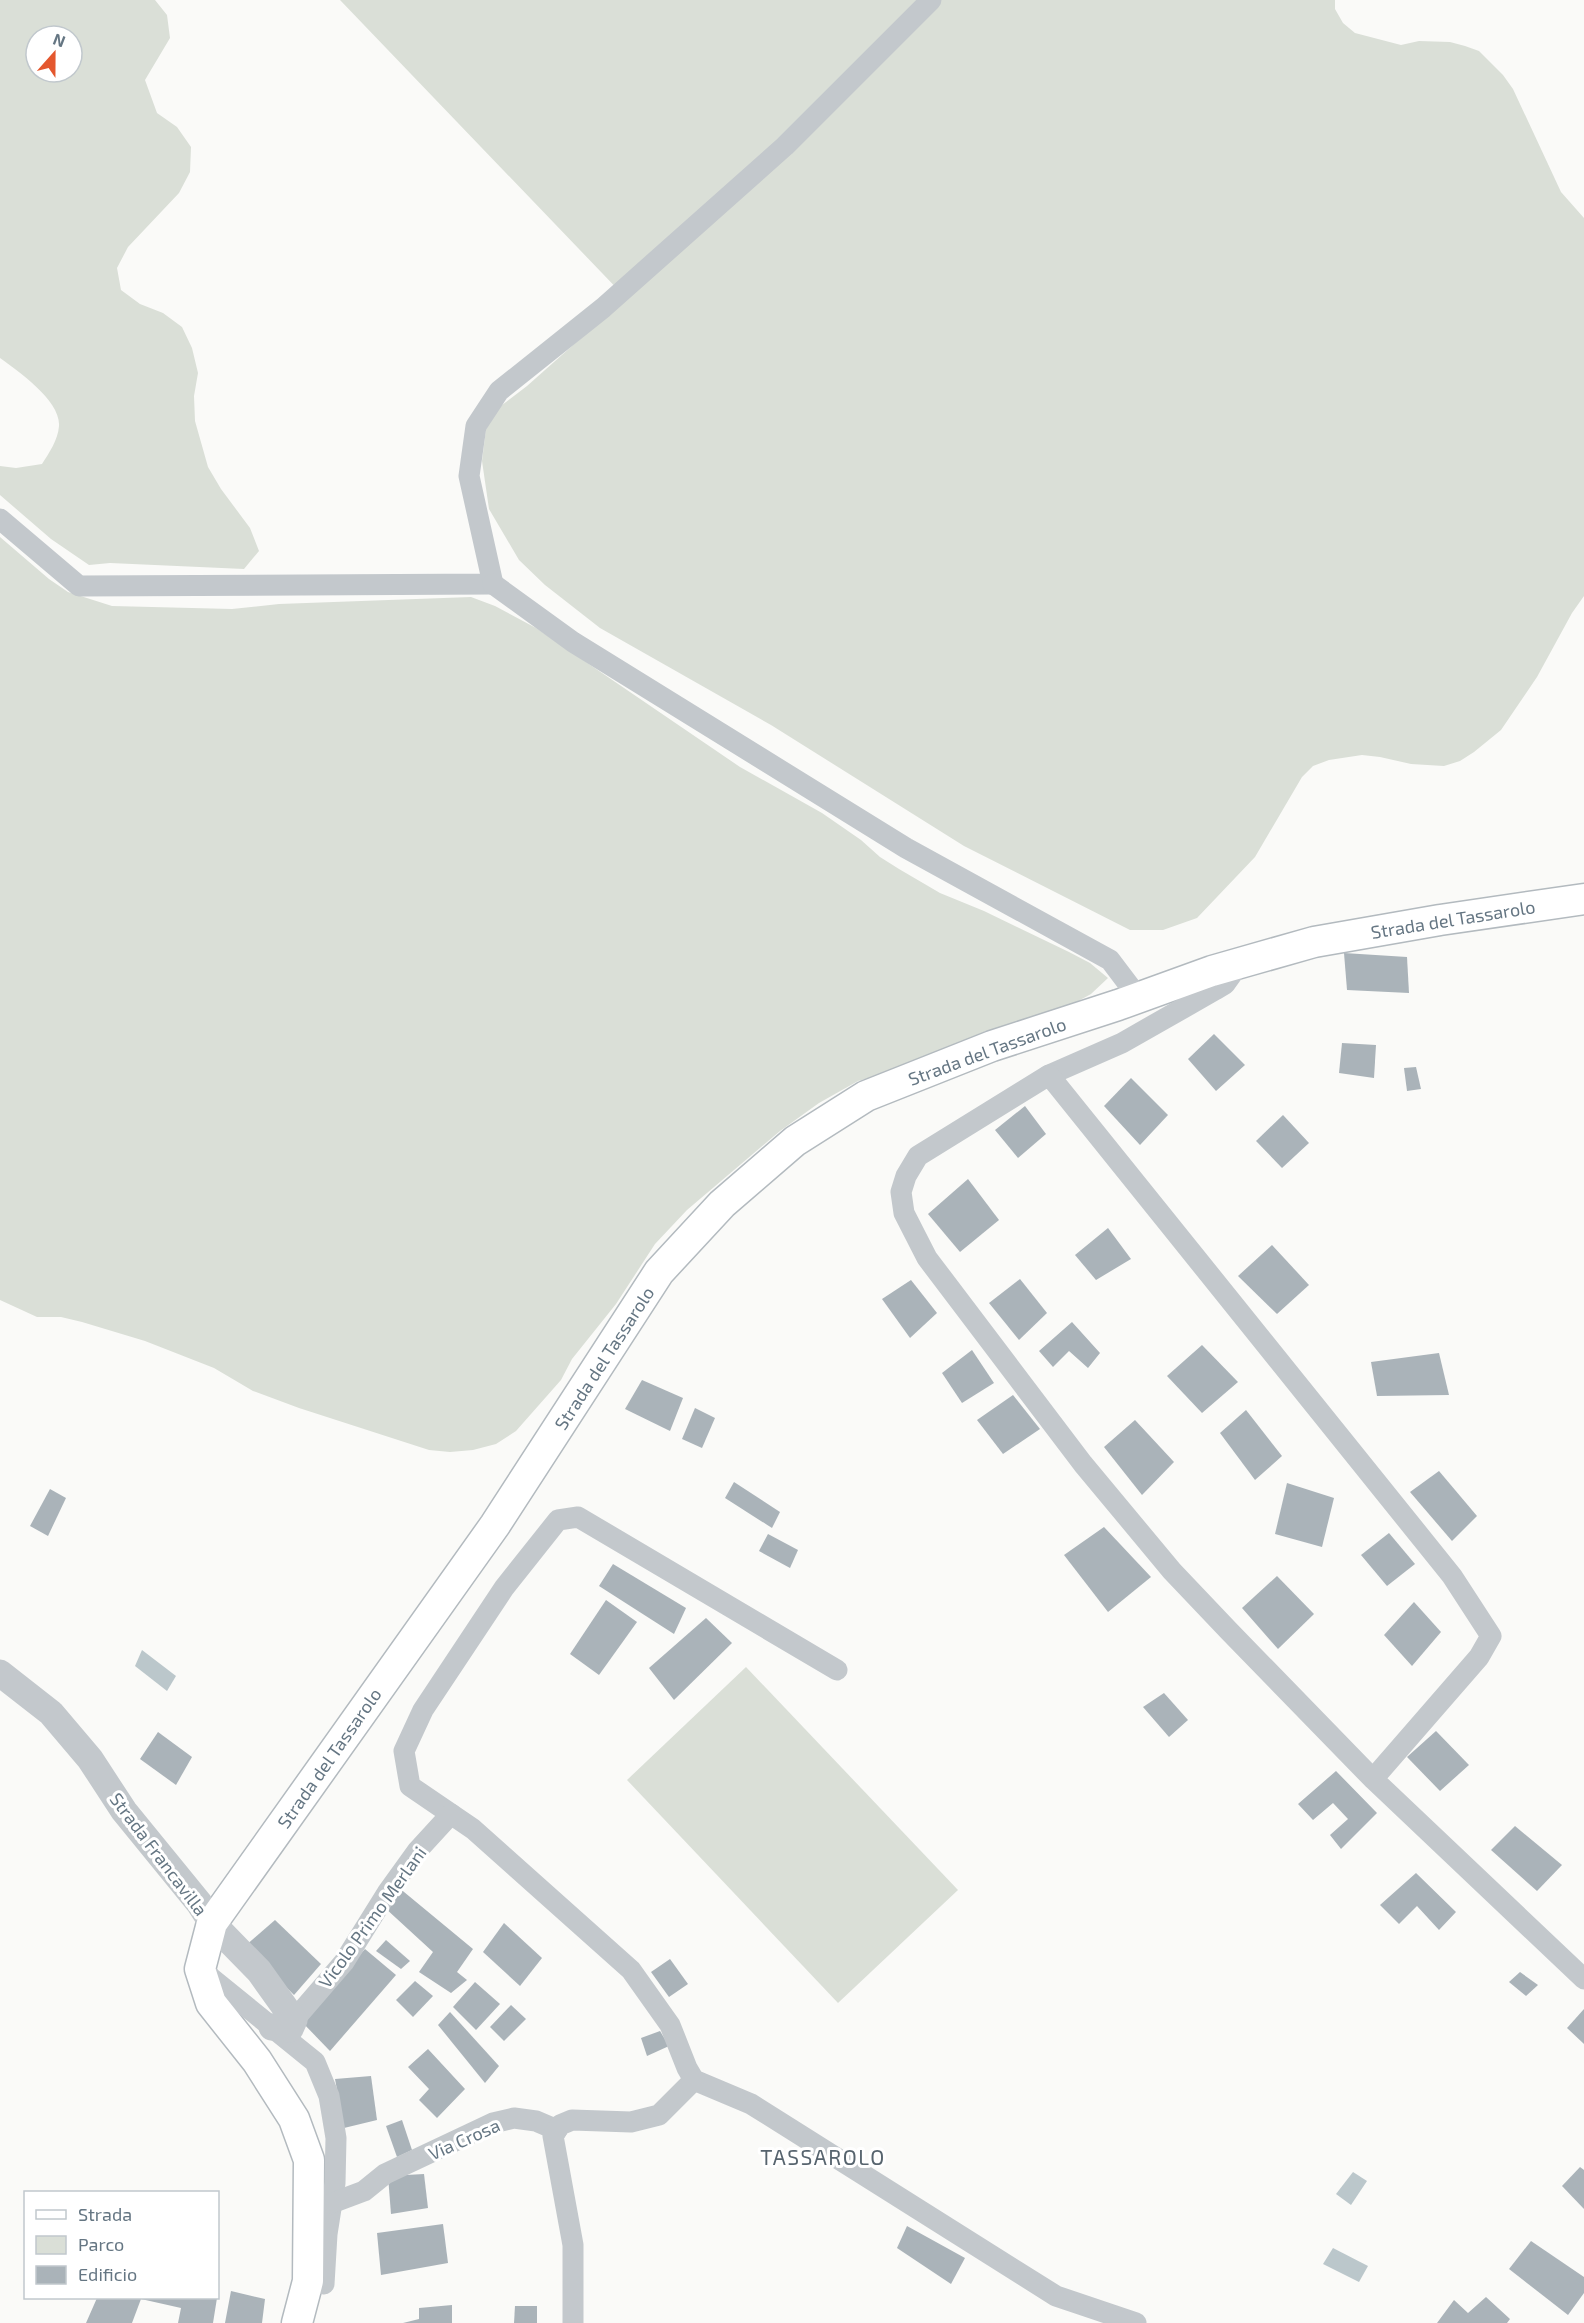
<svg xmlns="http://www.w3.org/2000/svg" width="1584" height="2323" viewBox="0 0 1584 2323" font-family="'Exo 2',sans-serif">
	<rect width="100%" height="100%" fill="#fafaf8"/>
	<g fill="#dadfd7" fill-rule="evenodd">
		<path d="M0,0H155L167,15L170,38L145,80L157,113L177,127L191,147L190,172L179,193L128,247L117,268L121,290L140,304L163,313L182,327L192,348L198,373L194,396L195,421L208,467L221,489L250,528L259,551L244,569L110,563L89,565L51,539L0,495V466L16,468L42,464C49,453 58,440 59,426C61,401 18,371 0,358ZM36,36H72V72H36Z"/>
		<polygon points="340,0 1335,0 1335,9 1343,23 1355,33 1401,45 1419,41 1450,42 1465,46 1479,51 1503,75 1513,89 1561,192 1584,218 1584,596 1572,613 1537,677 1501,730 1474,752 1460,761 1444,766 1411,764 1380,757 1362,755 1329,760 1313,766 1302,777 1255,857 1197,918 1163,930 1130,930 964,846 771,725 600,628 545,585 519,560 489,509 482,461 486,429 498,408 527,386 626,298"/>
		<polygon points="0,537 49,579 68,592 112,606 232,609 279,604 471,597 495,606 536,628 740,767 822,813 861,840 880,857 899,869 940,893 984,911 1069,952 1090,963 1108,978 1091,994 1071,1005 1028,1021 986,1031 901,1069 858,1081 819,1103 780,1131 687,1210 655,1244 616,1304 572,1359 561,1380 516,1431 496,1444 473,1450 450,1452 429,1450 299,1408 253,1391 214,1368 145,1341 82,1322 61,1317 37,1317 0,1300"/>
		<polygon points="746,1667 958,1890 838,2003 627,1780"/>
	</g>
	<g fill="#bbc7cb">
		<polygon points="142,1650 176,1676 167,1691 135,1666"/>
		<polygon points="1353,2172 1367,2181 1351,2205 1336,2194"/>
		<polygon points="1333,2248 1368,2266 1359,2282 1323,2264"/>
	</g>
	<g fill="#aab3b9">
		<polygon points="1344,953 1407,957 1409,993 1347,990"/>
		<polygon points="1214,1034 1245,1065 1216,1091 1188,1059"/>
		<polygon points="1342,1043 1376,1045 1374,1078 1339,1073"/>
		<polygon points="1416,1067 1421,1089 1407,1091 1404,1068"/>
		<polygon points="1131,1078 1168,1115 1140,1145 1104,1106"/>
		<polygon points="1025,1106 1046,1134 1018,1158 995,1130"/>
		<polygon points="1283,1115 1309,1143 1282,1168 1256,1141"/>
		<polygon points="968,1179 999,1220 960,1252 928,1214"/>
		<polygon points="1108,1228 1131,1259 1096,1280 1075,1255"/>
		<polygon points="1272,1245 1309,1285 1277,1314 1238,1276"/>
		<polygon points="1020,1279 1047,1313 1019,1340 989,1303"/>
		<polygon points="911,1280 937,1313 910,1338 882,1299"/>
		<polygon points="1072,1322 1100,1353 1088,1368 1069,1351 1053,1367 1039,1351"/>
		<polygon points="1202,1345 1238,1382 1202,1413 1167,1376"/>
		<polygon points="972,1350 994,1383 962,1403 942,1373"/>
		<polygon points="1439,1353 1449,1395 1377,1396 1371,1362"/>
		<polygon points="642,1380 683,1398 670,1431 625,1409"/>
		<polygon points="1013,1395 1040,1429 1003,1454 977,1420"/>
		<polygon points="695,1408 715,1418 702,1448 682,1439"/>
		<polygon points="1246,1410 1282,1456 1255,1480 1220,1433"/>
		<polygon points="1135,1420 1174,1462 1142,1495 1104,1447"/>
		<polygon points="1439,1471 1477,1516 1452,1541 1410,1492"/>
		<polygon points="734,1482 780,1512 772,1528 725,1498"/>
		<polygon points="1287,1483 1334,1498 1322,1547 1275,1534"/>
		<polygon points="50,1489 66,1498 48,1536 30,1526"/>
		<polygon points="1104,1527 1151,1577 1108,1612 1064,1555"/>
		<polygon points="1389,1533 1415,1564 1387,1586 1361,1555"/>
		<polygon points="768,1534 798,1550 790,1568 759,1551"/>
		<polygon points="613,1564 686,1608 674,1634 599,1586"/>
		<polygon points="1277,1576 1314,1614 1278,1649 1242,1608"/>
		<polygon points="606,1600 637,1622 599,1675 570,1654"/>
		<polygon points="1414,1602 1441,1632 1412,1666 1384,1635"/>
		<polygon points="706,1618 732,1643 674,1700 649,1668"/>
		<polygon points="1164,1693 1188,1720 1169,1737 1143,1707"/>
		<polygon points="1436,1731 1469,1765 1440,1791 1407,1757"/>
		<polygon points="158,1732 192,1757 176,1785 140,1759"/>
		<polygon points="1336,1771 1377,1813 1341,1849 1330,1835 1348,1819 1333,1803 1313,1820 1298,1804"/>
		<polygon points="1515,1826 1562,1865 1537,1891 1491,1850"/>
		<polygon points="1416,1873 1456,1912 1439,1930 1417,1906 1399,1924 1380,1905"/>
		<polygon points="398,1887 473,1949 457,1972 467,1980 451,1993 419,1972 433,1952 384,1907"/>
		<polygon points="275,1920 321,1964 294,1995 245,1946"/>
		<polygon points="504,1923 542,1958 520,1986 483,1952"/>
		<polygon points="386,1940 410,1961 401,1969 376,1951"/>
		<polygon points="365,1949 396,1975 330,2051 301,2021"/>
		<polygon points="670,1959 688,1984 669,1997 651,1972"/>
		<polygon points="1520,1972 1538,1985 1526,1996 1509,1982"/>
		<polygon points="415,1981 433,1996 413,2017 396,2000"/>
		<polygon points="475,1982 500,2004 476,2030 453,2007"/>
		<polygon points="511,2005 526,2019 504,2041 490,2027"/>
		<polygon points="1584,2009 1584,2044 1567,2028"/>
		<polygon points="450,2012 499,2066 485,2083 438,2025"/>
		<polygon points="660,2031 669,2046 647,2056 641,2038"/>
		<polygon points="428,2049 465,2089 437,2118 419,2100 429,2089 408,2067"/>
		<polygon points="371,2076 377,2120 344,2128 335,2079"/>
		<polygon points="402,2120 412,2150 397,2157 386,2126"/>
		<polygon points="1580,2167 1584,2170 1584,2209 1562,2186"/>
		<polygon points="424,2174 428,2208 391,2214 388,2176"/>
		<polygon points="443,2224 448,2263 381,2275 377,2233"/>
		<polygon points="907,2226 965,2258 951,2284 897,2248"/>
		<polygon points="1531,2241 1584,2277 1584,2293 1568,2315 1509,2269"/>
		<polygon points="231,2291 265,2299 262,2323 225,2323"/>
		<polygon points="1486,2297 1510,2319 1507,2323 1437,2323 1454,2300 1468,2313"/>
		<polygon points="97,2298 217,2298 213,2323 178,2323 181,2308 141,2299 132,2323 86,2323"/>
		<polygon points="452,2305 452,2323 403,2323 419,2319 419,2308"/>
		<polygon points="515,2306 537,2306 537,2323 514,2323"/>
	</g>
	<g fill="none" stroke-linecap="round" stroke-linejoin="round">
		<g stroke="#b3babf" stroke-width="33">
			<polyline id="secondary" points="297,2323 308,2281 309,2160 294,2119 257,2061 211,2003 200,1969 212,1923 495,1525 659,1272 722,1204 795,1141 866,1096 992,1046 1118,1005 1212,971 1314,942 1440,920 1584,899"/>
		</g>
		<g stroke="#c3c8cc" stroke-width="21">
			<polyline points="0,519 79,586 493,584 469,476 476,426 499,391 603,308 785,146 931,0"/>
			<polyline points="493,584 573,642 906,848 1110,960 1138,997"/>
			<polyline points="1049,1075 1122,1043 1215,990 1225,984 1240,963"/>
			<polyline points="837,1670 578,1517 558,1520 504,1588 423,1710 404,1751 410,1786 473,1829 631,1970 670,2025 687,2068 694,2080 751,2104 1056,2296 1136,2323"/>
			<polyline points="1373,1779 1479,1657 1491,1636 1452,1576 1049,1075 918,1156 906,1176 901,1192 904,1213 927,1258 1083,1464 1172,1571 1229,1631 1373,1779 1584,1979"/>
			<polyline points="200,1969 315,2062 329,2096 336,2138 335,2183 327,2234 324,2284 308,2281"/>
			<polyline points="294,2020 344,1962 387,1893 418,1850 451,1814"/>
			<polyline points="332,2203 364,2191 385,2174 493,2123 514,2118 536,2121 557,2130"/>
			<polyline points="573,2323 573,2245 553,2136 560,2125 572,2120 631,2122 659,2115 694,2080"/>
		</g>
		<polyline stroke="#c3c8cc" stroke-width="27" points="0,1673 51,1713 90,1759 124,1811 199,1903 212,1923 259,1971 294,2020 290,2029 272,2027"/>
		<use href="#secondary" stroke="#fff" stroke-width="30"/>
	</g>
	<g text-anchor="middle" dominant-baseline="central" stroke-width="6" stroke-linejoin="round" paint-order="stroke">
		<g font-size="18" fill="#657683" stroke="#fff">
			<text transform="translate(1453 919) rotate(-9)">Strada del Tassarolo</text>
			<text transform="translate(987 1051) rotate(-20)">Strada del Tassarolo</text>
			<text transform="translate(604 1358) rotate(-57)">Strada del Tassarolo</text>
			<text transform="translate(329 1758) rotate(-55)">Strada del Tassarolo</text>
			<text transform="translate(159 1854) rotate(53)">Strada Francavilla</text>
			<text transform="translate(372 1917) rotate(-54)">Vicolo Primo Merlani</text>
			<text transform="translate(464 2139) rotate(-24)">Via Crosa</text>
		</g>
		<g font-size="21" letter-spacing="1.5" fill="#57646e" stroke="#fff">
			<text x="823" y="2156">TASSAROLO</text>
		</g>
	</g>
	<rect x="24" y="2191" width="195" height="108" fill="#ffffff" stroke="#c1c8cd" stroke-width="1.5"/>
	<rect x="36" y="2210" width="30" height="9" fill="#ffffff" stroke="#c1c8cd" stroke-width="1.5"/>
	<text x="78" y="2221" font-size="18" fill="#657683">Strada</text>
	<rect x="36" y="2236" width="30" height="18" fill="#dadfd7" stroke="#c1c8cd" stroke-width="1.5"/>
	<text x="78" y="2251" font-size="18" fill="#657683">Parco</text>
	<rect x="36" y="2266" width="30" height="18" fill="#aab3b9" stroke="#c1c8cd" stroke-width="1.5"/>
	<text x="78" y="2281" font-size="18" fill="#657683">Edificio</text>
	<g transform="translate(54 54) rotate(21)"><circle r="28" fill="#ffffff" stroke="#c1c8cd" stroke-width="1.5"/>
	<path d="M0-4.5L10 22L0 15L-10 22Z" fill="#e4572e"/>
	<text y="-9" font-size="16" font-weight="bold" text-anchor="middle" fill="#657683">N</text>
	</g>
</svg>
